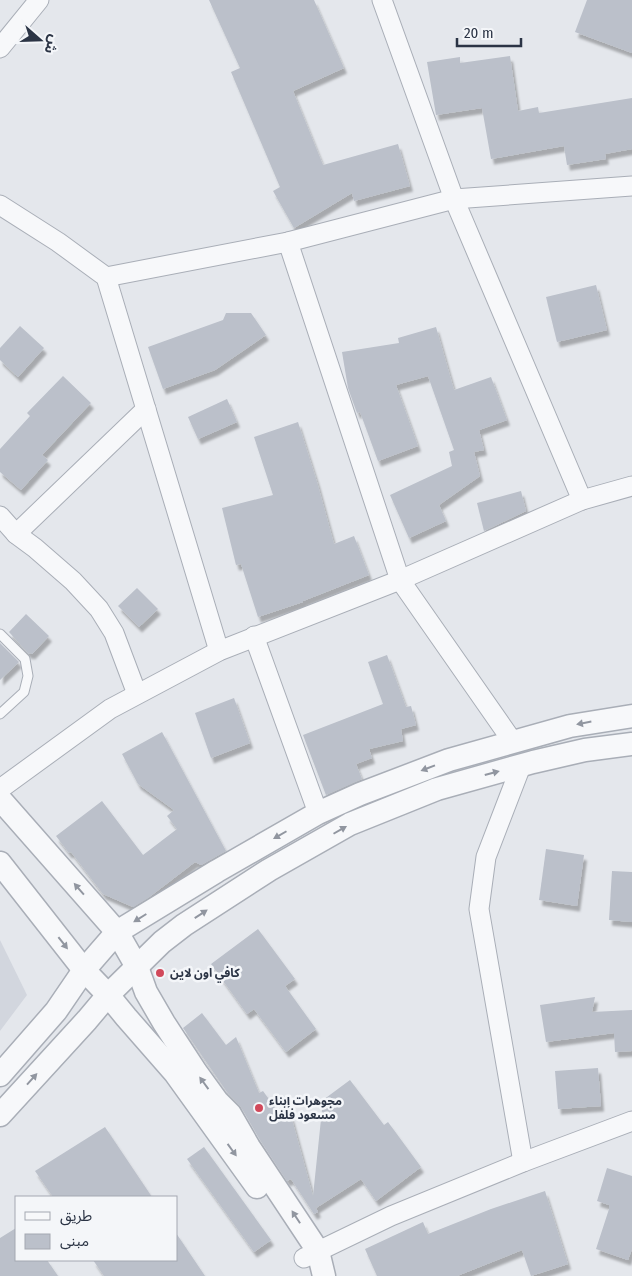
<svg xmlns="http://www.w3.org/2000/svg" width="632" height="1276" viewBox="0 0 632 1276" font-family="'Fira Sans Condensed','Noto Sans Arabic',sans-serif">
	<defs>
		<filter id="shadow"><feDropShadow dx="3" dy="5.5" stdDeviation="1" flood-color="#0004"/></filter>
	</defs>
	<rect width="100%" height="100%" fill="#e4e7ec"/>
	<polygon fill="#d2d6de" points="0,940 27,995 0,1031"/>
	<g fill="#bbc0ca" filter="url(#shadow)">
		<polygon points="209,0 314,0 344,68 293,91 323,165 398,144 410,186 354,201 352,193 294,228 273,191 280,187 231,72 240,68"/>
		<polygon points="587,0 632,0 632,53 575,32"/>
		<polygon points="510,56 518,111 538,107 539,113 632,98 632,149 605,154 606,159 567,165 564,146 491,159 482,108 436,115 427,62 460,57 460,63"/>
		<polygon points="596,285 607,330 557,342 546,297"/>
		<polygon points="226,313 251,313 266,335 215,370 163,389 148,347 223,320"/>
		<polygon points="20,326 44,348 18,377 0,360 0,348"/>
		<polygon points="436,327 454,390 491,377 507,420 479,430 484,450 474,452 480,476 439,505 446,521 409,538 390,495 452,466 449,452 454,450 428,376 396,385 418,446 378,461 360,412 357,413 348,388 342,352 399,343 398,338"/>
		<polygon points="63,376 91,403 42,455 48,460 21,490 0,472 0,449 30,416 27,413"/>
		<polygon points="227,399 237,422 198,439 188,417"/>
		<polygon points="298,422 317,482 334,544 354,536 369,575 303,601 303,602 258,617 241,564 236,565 222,508 273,495 254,437"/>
		<polygon points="521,491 526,511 484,531 477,503"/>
		<polygon points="137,588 158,609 139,627 118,606"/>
		<polygon points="26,614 49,636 32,654 30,653 29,654 9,632"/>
		<polygon points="0,643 19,662 0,680"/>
		<polygon points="387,655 406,707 411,706 416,725 401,729 403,741 369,749 372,758 356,764 362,779 326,795 303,735 383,704 368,662"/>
		<polygon points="234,698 250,743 211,758 195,713"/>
		<polygon points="162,732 226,851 201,865 195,862 148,898 133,907 103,894 71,852 69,853 56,836 102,801 143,855 177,829 167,816 174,810 138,784 122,754"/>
		<polygon points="546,849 584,855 577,906 539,900"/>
		<polygon points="612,871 632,872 632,922 609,920"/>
		<polygon points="258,929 295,979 285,986 316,1029 286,1052 254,1009 247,1014 211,964"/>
		<polygon points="595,997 592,1012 632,1010 632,1051 615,1052 614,1033 546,1042 540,1005"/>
		<polygon points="202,1013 226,1045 236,1037 259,1093 263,1091 279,1113 291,1116 313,1196 323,1100 350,1080 384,1125 388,1122 421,1167 376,1201 361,1179 316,1208 318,1212 314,1214 291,1179 287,1181 260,1140 241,1107 227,1092 183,1028"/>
		<polygon points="598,1068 601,1106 558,1109 555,1071"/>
		<polygon points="105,1127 152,1197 53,1197 35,1171"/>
		<polygon points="204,1147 271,1240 254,1252 187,1159"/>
		<polygon points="607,1168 632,1176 632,1249 628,1260 596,1249 609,1209 609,1205 597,1201"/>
		<polygon points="545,1191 568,1264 531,1276 522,1250 457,1276 377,1276 365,1249 423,1222 428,1234 491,1209"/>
		<polygon points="16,1228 16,1260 47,1260 58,1276 0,1276 0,1238"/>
		<polygon points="176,1233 205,1276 104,1276 93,1260 176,1260"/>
	</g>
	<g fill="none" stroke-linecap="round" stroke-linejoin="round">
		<g stroke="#a9aeb7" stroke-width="11">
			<polyline id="service" points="0,634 25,659 28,676 24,692 0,714"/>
		</g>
		<g stroke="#a9aeb7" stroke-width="21">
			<g id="minor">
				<polyline points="382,0 454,199 582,500"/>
				<polyline points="0,48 39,0"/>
				<polyline points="0,205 58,242 106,277 219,651"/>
				<polyline points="288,242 400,580 513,742"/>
				<polyline points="106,277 288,242 454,199 632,186"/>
				<polyline points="0,516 16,534 35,548 73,581 99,609 114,633 137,694"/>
				<polyline points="16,534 146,409"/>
				<polyline points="254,636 318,813"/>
				<polyline points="521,766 486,857 479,909 523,1162"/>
				<polyline points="0,789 110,709 219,651 400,580 582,500 632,486"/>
				<polyline points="304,1258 391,1216 523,1162 632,1121"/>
			</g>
		</g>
		<g stroke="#a9aeb7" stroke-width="25">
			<g id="tertiary">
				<polyline points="0,799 117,932 137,967 146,992 164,1023 196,1072 217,1101 230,1114 249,1147 318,1251 324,1276"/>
				<polyline points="0,863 84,970 108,995 126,1017 175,1073 257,1187"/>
				<polyline points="0,1075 56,1011 84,970 117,932 217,871 318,813 360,794 449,760 570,726 632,716"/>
				<polyline points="0,1115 87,1020 108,995 162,942 184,925 269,870 350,824 437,789 533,762 585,750 632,744"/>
			</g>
		</g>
		<use href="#service" stroke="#f7f8fa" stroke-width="9"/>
		<use href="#minor" stroke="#f7f8fa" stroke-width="19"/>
		<use href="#tertiary" stroke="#f7f8fa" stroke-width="22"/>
	</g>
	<defs><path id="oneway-solid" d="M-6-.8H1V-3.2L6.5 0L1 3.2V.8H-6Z" transform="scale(1.25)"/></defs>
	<g fill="#9196a0">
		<use href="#oneway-solid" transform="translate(584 723) rotate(169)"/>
		<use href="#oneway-solid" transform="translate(428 768) rotate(159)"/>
		<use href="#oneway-solid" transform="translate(492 773) rotate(-15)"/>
		<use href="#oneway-solid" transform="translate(340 830) rotate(-30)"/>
		<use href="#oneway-solid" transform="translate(280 835) rotate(150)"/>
		<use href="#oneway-solid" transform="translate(79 889) rotate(-131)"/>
		<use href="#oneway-solid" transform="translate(201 914) rotate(-33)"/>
		<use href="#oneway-solid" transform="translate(140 918) rotate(148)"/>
		<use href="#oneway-solid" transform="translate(63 943) rotate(52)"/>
		<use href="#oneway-solid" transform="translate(32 1079) rotate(-48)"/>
		<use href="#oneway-solid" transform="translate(204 1083) rotate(-126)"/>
		<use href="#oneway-solid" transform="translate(232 1150) rotate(54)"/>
		<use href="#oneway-solid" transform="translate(296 1217) rotate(-123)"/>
	</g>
	<g fill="#d1495b" stroke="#f4f6f9" stroke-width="2">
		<circle cx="160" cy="973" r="5"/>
		<circle cx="259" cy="1108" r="5"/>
	</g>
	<g text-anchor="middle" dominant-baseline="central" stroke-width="5" stroke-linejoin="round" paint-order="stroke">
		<g font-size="12" font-weight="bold" fill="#2b3445" stroke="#f4f6f9" text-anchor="start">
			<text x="170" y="973">كافي اون لاين</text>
			<text x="269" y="1101">مجوهرات إبناء<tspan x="269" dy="14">مسعود فلفل</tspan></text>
		</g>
	</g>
	<rect x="15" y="1196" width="162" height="65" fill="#f4f6f9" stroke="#a4a8b1"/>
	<rect x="25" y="1212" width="25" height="8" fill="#f7f8fa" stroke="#a4a8b1"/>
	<text x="60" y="1221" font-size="15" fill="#2b3445">طريق</text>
	<rect x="25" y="1234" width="25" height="15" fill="#bbc0ca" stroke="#a4a8b1"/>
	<text x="60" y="1246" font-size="15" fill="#2b3445">مبنى</text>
	<g transform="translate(40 40) rotate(110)" stroke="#f4f6f9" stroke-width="4" paint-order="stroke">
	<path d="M0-4L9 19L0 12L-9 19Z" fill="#2b3445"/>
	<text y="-8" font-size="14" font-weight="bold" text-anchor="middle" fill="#2b3445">ش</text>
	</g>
	<path d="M457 38v8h64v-8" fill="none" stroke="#2b3445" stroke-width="2.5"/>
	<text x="464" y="38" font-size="15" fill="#2b3445" stroke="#f4f6f9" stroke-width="4" paint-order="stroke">20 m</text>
</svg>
